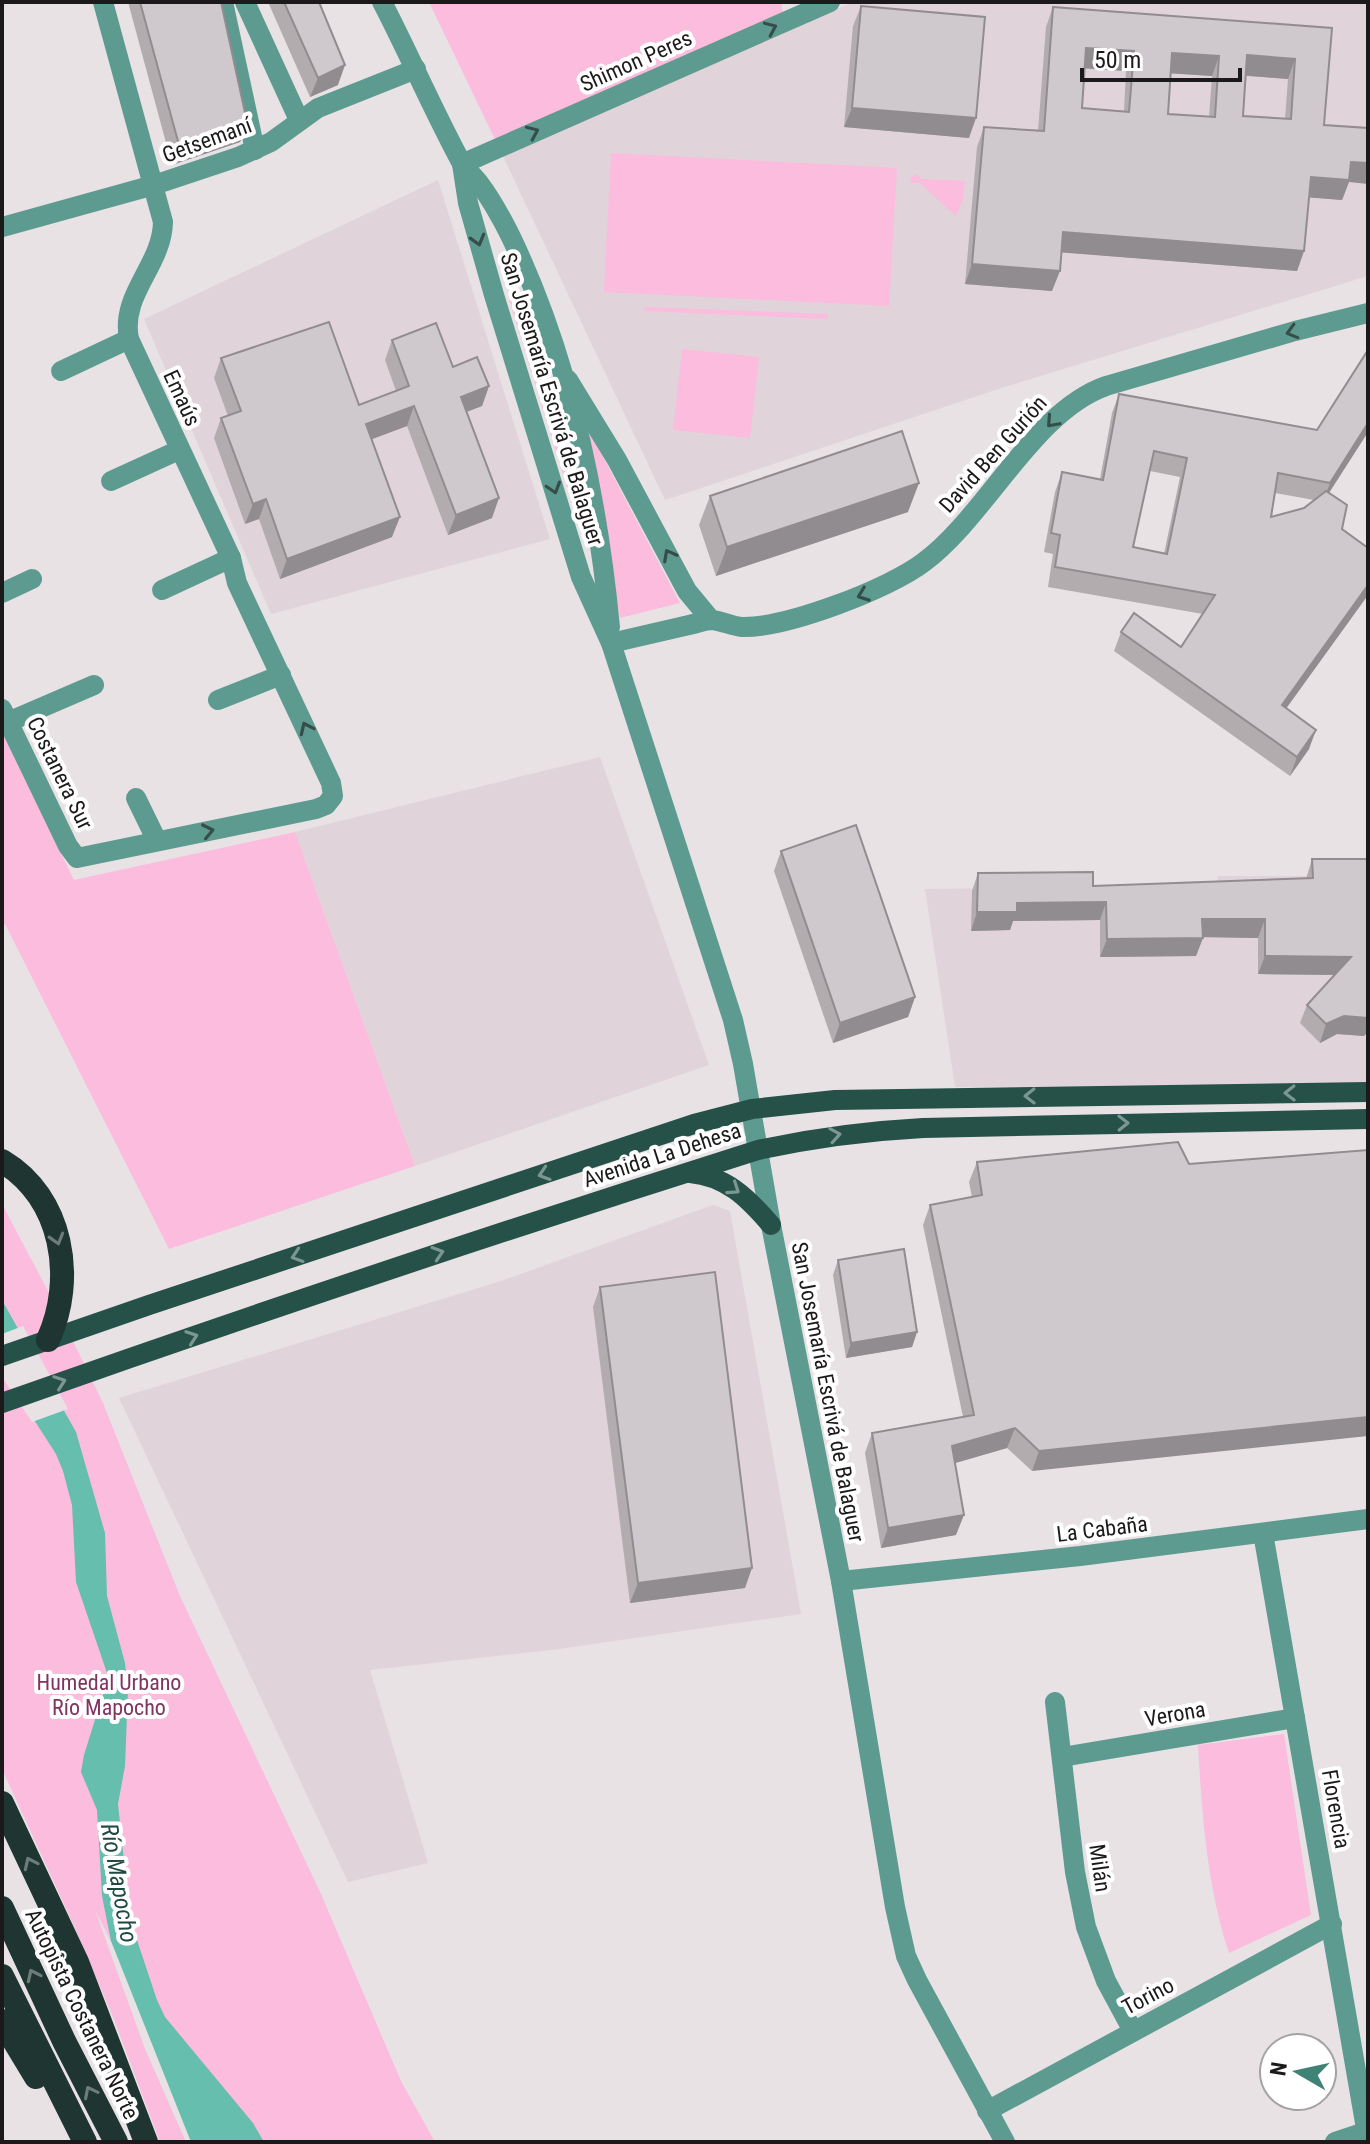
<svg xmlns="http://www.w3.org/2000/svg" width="1370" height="2144" viewBox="0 0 1370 2144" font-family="'Roboto Condensed',sans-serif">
	<rect width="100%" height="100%" fill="#e8e2e5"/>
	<g fill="#e1d3da">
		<polygon points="853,2 1368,2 1368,276 995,390 665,500 502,154"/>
		<polygon points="438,180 550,539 271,614 144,319"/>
		<polygon points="600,757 709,1065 415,1166 295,832"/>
		<polygon points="1218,876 1368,876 1368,1085 955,1087 925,889 1217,885"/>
		<polygon points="713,1205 730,1211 801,1614 552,1650 370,1670 428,1863 348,1882 119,1398 501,1281"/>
	</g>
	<g fill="#fbbcdd">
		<polygon points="429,2 781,2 786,30 502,154"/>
		<polygon points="611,153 897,168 889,306 604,292"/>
		<polygon points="916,174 921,179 965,181 963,199 956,216 920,183 912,183 910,178"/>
		<polygon points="514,290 555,393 574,482 576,516 508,296"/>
		<polygon points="645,307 828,314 828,319 644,311"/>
		<polygon points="682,349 759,357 750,438 673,430"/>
		<polygon points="589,430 680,603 620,618"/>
		<polygon points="2,732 74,880 295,832 415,1166 169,1249 5,924 2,925"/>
		<polygon points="2,1204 56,1306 103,1403 180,1596 321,1894 401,2081 435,2142 198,2142 119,1957 95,1910 145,2049 186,2142 160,2142 113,2017 74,1926 2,1769"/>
		<path d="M1284,1734L1311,1915L1229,1953C1207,1887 1202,1815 1198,1745Z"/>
	</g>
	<polygon fill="#65beae" points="2,1300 76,1432 105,1533 107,1596 125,1663 128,1689 125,1766 118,1804 129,1908 137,1940 157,2000 165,2017 253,2123 264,2142 191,2142 111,1941 102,1896 97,1810 81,1772 84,1755 104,1691 107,1673 76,1582 72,1505 63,1471 56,1454 2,1370"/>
	<polygon fill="#e8e2e5" points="23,1326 68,1409 32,1422 2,1377 2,1334"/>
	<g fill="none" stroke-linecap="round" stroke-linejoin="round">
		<g stroke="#5d9b90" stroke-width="20">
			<polyline points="223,2 255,150"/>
			<polyline points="245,2 299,120"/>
			<polyline points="462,164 830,2"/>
			<polyline points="2,227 154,185 238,157 271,142 318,108 416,69"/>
			<polyline points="61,371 129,339"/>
			<polyline points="568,380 617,460 687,591 711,620"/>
			<polyline points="111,481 179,450"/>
			<polyline points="162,590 231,558"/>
			<polyline points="2,593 32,579"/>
			<path d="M611,643C637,637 663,631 689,625C696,624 705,620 712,620C722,621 732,626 742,627C786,628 889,589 924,562C986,516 1034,411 1106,386L1295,331L1368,313"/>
			<polyline points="218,700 281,675"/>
			<path d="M2,709L68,846L77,858L316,809L326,805L333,796L331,783L237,583L231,558L129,339C120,294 162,266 163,222L103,2"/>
			<polyline points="8,722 94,685"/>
			<polyline points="136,798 157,841"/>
			<polyline points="1263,1533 1368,2140"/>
			<polyline points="841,1581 895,1907 906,1956 917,1980 1005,2142"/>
			<polyline points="1055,1702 1075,1872 1086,1927 1106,1981 1133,2031"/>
			<polyline points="1062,1757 1295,1718"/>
			<polyline points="987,2111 1332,1924"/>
			<polyline points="1335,2142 1368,2131"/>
		</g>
		<g stroke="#5d9b90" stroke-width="20">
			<path d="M382,2C409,54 432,108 460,160C465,169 473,175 479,183C491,199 501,217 510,235C569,357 597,493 610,627"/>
			<polyline points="462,164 468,203 494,295 581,577 611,643 733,1020 743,1064 771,1225 841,1581 1080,1556 1368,1519"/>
		</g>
		<g stroke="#255149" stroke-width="20">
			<path d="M690,1173C726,1176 748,1198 771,1225"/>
			<polyline points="2,1356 149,1305 694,1124 752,1109 835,1100 1368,1092"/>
			<path d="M2,1403C253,1314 505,1230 758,1150C813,1138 867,1131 923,1128L1368,1119"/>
		</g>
		<g stroke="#1e3531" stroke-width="24">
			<path d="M2,1161C63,1197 76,1279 48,1340"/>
			<polyline points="2,1803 77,1962 146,2142"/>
			<polyline points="2,1908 64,2041 116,2142"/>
			<polyline points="2,1976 85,2142"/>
			<polyline points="2,2021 36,2077"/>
		</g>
	</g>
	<g fill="#b2acaf" fill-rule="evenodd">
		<polygon points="128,2 221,2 247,122 240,142 172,165"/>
		<polygon points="268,2 319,2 338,85 310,97"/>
		<polygon points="861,6 969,138 844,127 853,26"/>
		<path d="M1053,7L1332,28L1324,125L1349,182L1342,200L1309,197L1304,251L1297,271L1061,252L1052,291L965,284L977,147L984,127L1038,131L1046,27ZM1085,68L1126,71L1124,111L1082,108ZM1171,73L1212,76L1209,117L1168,114ZM1246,76L1288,79L1285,119L1243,116Z"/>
		<polygon points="392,340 453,367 489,386 482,406 466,412 492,518 448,535 407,426 372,439 392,537 280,579 259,519 245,524 214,438 221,418 228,416 214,378 221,358 359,405 396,391 385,360"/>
		<path d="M1368,350V432L1329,493L1342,529L1368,548V595L1286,708L1309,749L1290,776L1114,651L1121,632L1181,647L1203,614L1048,587L1053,554L1044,552L1055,492L1062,472L1100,479L1112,413L1119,394L1317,430ZM1150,471L1180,477L1164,554L1133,547ZM1275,493L1314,500L1304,508L1271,517Z"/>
		<polygon points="710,496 908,512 716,576 699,525"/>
		<polygon points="781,851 915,997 908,1017 833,1043 774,871"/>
		<polygon points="1312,859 1364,1036 1337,1034 1320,1043 1300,1023 1307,1005 1335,975 1258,974 1258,938 1203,937 1196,956 1100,957 1100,920 1013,921 1010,930 971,931 972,891 978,873 1093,886 1306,879"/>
		<polygon points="1178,1142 1032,1471 1007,1448 955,1463 956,1535 881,1548 865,1453 872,1433 963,1417 923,1225 930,1205 972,1197 969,1182 977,1162"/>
		<polygon points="838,1260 917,1332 912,1347 846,1358 833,1275"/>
		<polygon points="600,1287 745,1588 630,1603 593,1307"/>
	</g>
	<g fill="#918c8f">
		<polygon points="1086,48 1134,51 1126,71 1079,68"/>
		<polygon points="1172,53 1219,56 1212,76 1165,73"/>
		<polygon points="1247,55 1295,59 1288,79 1240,75"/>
		<polygon points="345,65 338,85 310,97 318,78"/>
		<polygon points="852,108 976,118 969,138 844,127"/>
		<polygon points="247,122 240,142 172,165 179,145"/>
		<polygon points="1351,162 1368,163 1368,184 1349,182 1342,200 1303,197 1311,177"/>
		<polygon points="1063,232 1304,251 1297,271 1056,252"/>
		<polygon points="972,264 1060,271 1052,291 965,284"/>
		<polygon points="489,386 482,406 453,417 461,397"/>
		<polygon points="414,406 407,426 359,444 366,424"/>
		<polygon points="1368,423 1368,432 1323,502 1330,483"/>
		<polygon points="919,483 908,512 716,576 727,547"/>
		<polygon points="499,498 492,518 448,535 456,515"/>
		<polygon points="266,499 259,519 245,524 253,504"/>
		<polygon points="400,517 392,537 280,579 287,559"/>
		<polygon points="1368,585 1368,595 1275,724 1282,705"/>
		<polygon points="1316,730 1309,749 1290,776 1297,757"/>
		<polygon points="1106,902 1100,920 1013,921 1010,930 971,931 977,912 1017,903"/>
		<polygon points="1202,919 1265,919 1258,938 1196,937"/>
		<polygon points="1203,938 1196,956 1100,957 1107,939"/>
		<polygon points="1265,956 1351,957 1345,975 1258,974"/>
		<polygon points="915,997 908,1017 833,1043 840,1023"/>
		<polygon points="1344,1016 1368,1018 1368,1032 1364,1036 1337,1034 1320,1043 1326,1024"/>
		<polygon points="917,1332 912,1347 846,1358 851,1343"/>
		<polygon points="1368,1417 1368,1436 1032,1471 1039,1451"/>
		<polygon points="1015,1428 1007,1448 945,1466 952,1446"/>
		<polygon points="964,1515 956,1535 881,1548 888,1528"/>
		<polygon points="752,1568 745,1588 630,1603 638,1583"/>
	</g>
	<g fill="#cfc8cc" stroke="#918c8f" stroke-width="2" fill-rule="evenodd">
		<polygon points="140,2 221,2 247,122 179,145"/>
		<polygon points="284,2 319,2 345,65 318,78"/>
		<polygon points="861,6 985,17 976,118 852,108"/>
		<path d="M1053,7L1332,28L1324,125L1368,128V163L1351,162L1349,180L1311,177L1304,251L1063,232L1060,271L972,264L984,127L1044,131ZM1086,48L1134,51L1129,112L1082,108ZM1172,53L1219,56L1215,117L1168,114ZM1247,55L1295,59L1291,119L1243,116Z"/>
		<polygon points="329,322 359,405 409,386 392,340 436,323 453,367 477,357 489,386 461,397 499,498 456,515 414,406 366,424 400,517 287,559 266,499 253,504 221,418 241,411 221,358"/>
		<path d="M1368,350V423L1330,483L1278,473L1271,517L1304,508L1326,491L1347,505L1342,529L1368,548V585L1282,705L1316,730L1297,757L1121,632L1134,613L1181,647L1215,595L1055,567L1060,535L1051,533L1062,472L1103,480L1119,394L1317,430ZM1154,451L1187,458L1167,554L1133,547Z"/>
		<polygon points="902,431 919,483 727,547 710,496"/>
		<polygon points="856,825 915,997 840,1023 781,851"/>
		<polygon points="1312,859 1368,859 1368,1018 1344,1016 1326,1024 1307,1005 1351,957 1265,956 1265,919 1202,919 1203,938 1107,939 1106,902 1017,903 1017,912 977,912 978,873 1093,872 1093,886 1313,878"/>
		<polygon points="1178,1142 1189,1164 1368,1150 1368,1417 1039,1451 1015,1428 952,1446 964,1515 888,1528 872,1433 974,1415 930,1205 982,1195 977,1162"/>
		<polygon points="904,1249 917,1332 851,1343 838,1260"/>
		<polygon points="715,1272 752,1568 638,1583 600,1287"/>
	</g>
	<defs><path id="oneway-chevron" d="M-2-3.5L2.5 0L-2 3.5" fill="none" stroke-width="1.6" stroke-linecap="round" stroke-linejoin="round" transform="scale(2)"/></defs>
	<g stroke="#364d49">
		<use href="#oneway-chevron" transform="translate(771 28) rotate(-24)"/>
		<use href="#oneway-chevron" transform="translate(533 132) rotate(-24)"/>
		<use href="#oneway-chevron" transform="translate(478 240) rotate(74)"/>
		<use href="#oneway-chevron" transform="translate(1292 332) rotate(164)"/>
		<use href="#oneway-chevron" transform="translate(1052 422) rotate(132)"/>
		<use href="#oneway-chevron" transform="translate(554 488) rotate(73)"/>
		<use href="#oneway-chevron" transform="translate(669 555) rotate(-118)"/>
		<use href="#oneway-chevron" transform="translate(863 595) rotate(159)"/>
		<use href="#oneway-chevron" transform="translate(306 728) rotate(-115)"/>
		<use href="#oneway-chevron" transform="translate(208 831) rotate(-12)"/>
	</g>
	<g stroke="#7c9792">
		<use href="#oneway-chevron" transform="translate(1290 1093) rotate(179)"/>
		<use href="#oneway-chevron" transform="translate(1030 1096) rotate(179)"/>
		<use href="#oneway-chevron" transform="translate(1123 1123) rotate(-1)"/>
		<use href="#oneway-chevron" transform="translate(835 1135) rotate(-9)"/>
		<use href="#oneway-chevron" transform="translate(544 1174) rotate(162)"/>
		<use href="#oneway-chevron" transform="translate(734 1189) rotate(34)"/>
		<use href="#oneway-chevron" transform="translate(438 1253) rotate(-18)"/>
		<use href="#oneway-chevron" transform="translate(297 1256) rotate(162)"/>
		<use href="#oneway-chevron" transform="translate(192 1337) rotate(-19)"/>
		<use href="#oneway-chevron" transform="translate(60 1382) rotate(-20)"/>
	</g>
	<g stroke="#6d7c79">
		<use href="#oneway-chevron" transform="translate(57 1239) rotate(74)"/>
		<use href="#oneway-chevron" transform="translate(30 1863) rotate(-115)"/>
		<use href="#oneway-chevron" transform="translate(33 1975) rotate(-115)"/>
		<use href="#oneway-chevron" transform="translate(90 2092) rotate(-117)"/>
	</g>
	<g text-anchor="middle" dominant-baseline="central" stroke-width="8" stroke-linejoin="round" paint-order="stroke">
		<g font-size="22" fill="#1c191a" stroke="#fff">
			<text transform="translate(636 61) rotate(-24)">Shimon Peres</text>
			<text transform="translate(207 140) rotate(-20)">Getsemaní</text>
			<text transform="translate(182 398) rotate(65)">Emaús</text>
			<text transform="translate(552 399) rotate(73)">San Josemaría Escrivá de Balaguer</text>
			<text transform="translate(993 454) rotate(-48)">David Ben Gurión</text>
			<text transform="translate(60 773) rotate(64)">Costanera Sur</text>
			<text transform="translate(662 1155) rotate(-18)">Avenida La Dehesa</text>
			<text transform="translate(828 1392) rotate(79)">San Josemaría Escrivá de Balaguer</text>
			<text transform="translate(1102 1529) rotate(-7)">La Cabaña</text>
			<text transform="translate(1175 1714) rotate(-10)">Verona</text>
			<text transform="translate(1336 1809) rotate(80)">Florencia</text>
			<text transform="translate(1100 1868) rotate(82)">Milán</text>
			<text transform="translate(1148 1996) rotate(-28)">Torino</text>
			<text transform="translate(82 2014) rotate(64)">Autopista Costanera Norte</text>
		</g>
		<g font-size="22" fill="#813461" stroke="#fff">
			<text x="109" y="1682">Humedal Urbano<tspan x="109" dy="25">Río Mapocho</tspan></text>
		</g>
		<g font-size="24" font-style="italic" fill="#204942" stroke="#fff">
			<text transform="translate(119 1883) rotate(80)">Río Mapocho</text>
		</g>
	</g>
	<rect width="1370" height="2144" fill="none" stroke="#1c191a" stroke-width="8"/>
	<g transform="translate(1298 2072) rotate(279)"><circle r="38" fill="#ffffff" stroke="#a4a3a3" stroke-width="2"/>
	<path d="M0-6L14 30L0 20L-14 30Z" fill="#3f8377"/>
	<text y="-12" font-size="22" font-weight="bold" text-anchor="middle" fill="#1c191a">N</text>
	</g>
	<path d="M1082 68v12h158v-12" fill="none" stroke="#1c191a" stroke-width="4"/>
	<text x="1094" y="68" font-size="24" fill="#1c191a" stroke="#ffffff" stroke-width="6" paint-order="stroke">50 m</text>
</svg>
